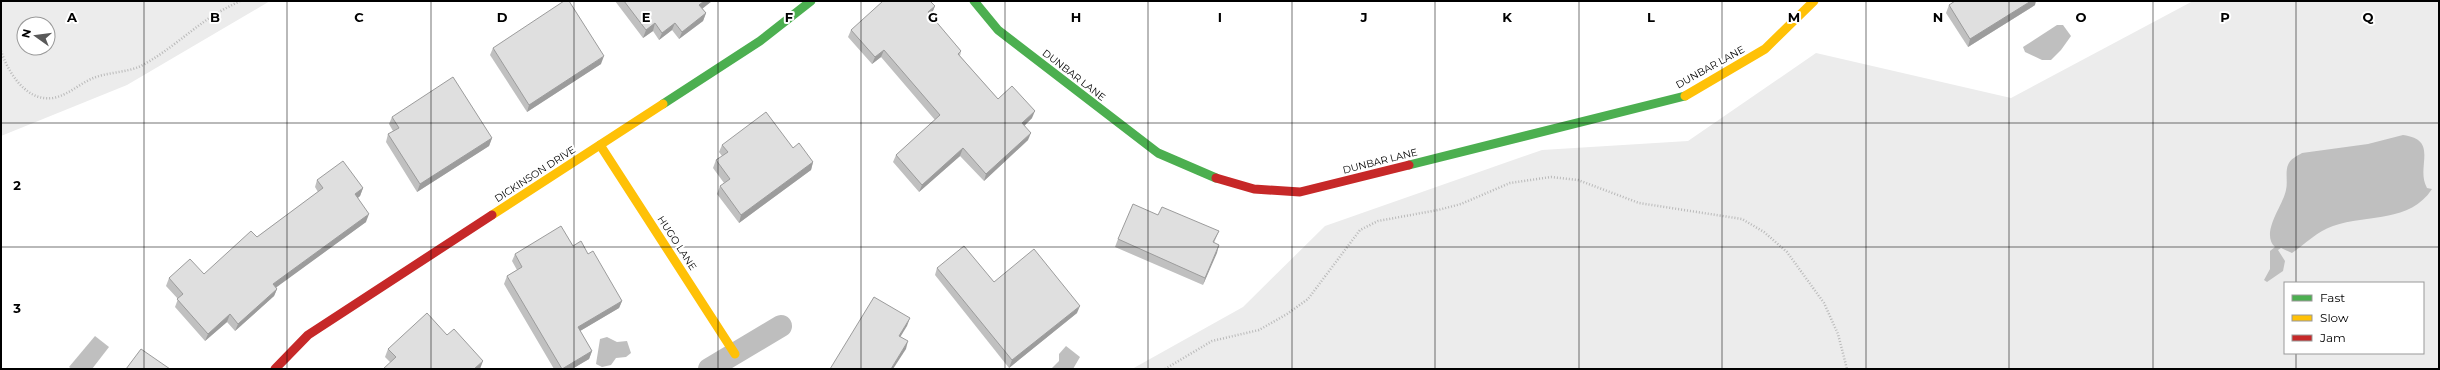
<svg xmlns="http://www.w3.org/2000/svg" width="2440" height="370" viewBox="0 0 2440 370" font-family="Montserrat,sans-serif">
	<rect width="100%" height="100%" fill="#fff"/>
	<g fill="#ececec" fill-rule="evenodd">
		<path d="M1,1H270L127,85L1,136ZM24,24H48V48H24Z"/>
		<path d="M2193,1H2439V369H1132L1243,307L1325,226L1542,150L1688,141L1816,53L2011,98ZM2285,283H2423V353H2285Z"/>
	</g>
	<g fill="#bfbfbf">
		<polygon points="2057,25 2063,25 2071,36 2061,50 2051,60 2042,60 2025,52 2023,47"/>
		<path d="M2403,135C2440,140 2415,167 2427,188L2432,189C2410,223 2368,214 2333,226C2318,231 2305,244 2292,253L2281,248L2278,250L2285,261L2283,271L2267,282L2264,280L2270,269V251L2275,247C2260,233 2283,206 2286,190C2288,182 2285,172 2288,165C2290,159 2297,156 2302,153L2368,144Z"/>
		<polygon points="95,336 109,347 92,369 72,369 69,367"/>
		<polygon points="607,337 617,342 627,341 631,353 626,357 616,358 611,365 602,367 596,364 600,339"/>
		<polygon points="1066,346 1080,357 1073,369 1051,369 1059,361 1059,354"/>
	</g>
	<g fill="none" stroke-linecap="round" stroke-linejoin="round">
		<g stroke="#b9b9b9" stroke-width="2.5" stroke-dasharray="1 2" stroke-linecap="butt">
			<path d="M1,51C8,72 26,102 53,98C68,95 78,85 91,79C106,72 126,73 141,66C165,53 184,36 205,21C216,13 228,7 240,1"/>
			<polyline points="1165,369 1212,341 1259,330 1287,314 1308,299 1360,230 1378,221 1438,210 1461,204 1510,183 1551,177 1578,180 1639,203 1742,219 1764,232 1787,252 1824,303 1838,334 1847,369"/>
		</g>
		<polyline stroke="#bebebe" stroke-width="22" points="709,369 781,326"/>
		<g stroke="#4caf50" stroke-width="9">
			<polyline points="974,1 998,30 1158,153 1216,178"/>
			<polyline points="663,104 760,41 811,1"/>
			<polyline points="1409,165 1685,96"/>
		</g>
		<g stroke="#ffc107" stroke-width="9">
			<polyline points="1685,96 1765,49 1814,1"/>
			<polyline points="600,145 735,354"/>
			<polyline points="492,215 663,104"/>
		</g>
		<g stroke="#c62828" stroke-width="9">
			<polyline points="1216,178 1254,189 1300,192 1409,165"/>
			<polyline points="275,369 308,335 492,215"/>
		</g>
	</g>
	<g fill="#c0c0c0">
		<polygon points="615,1 712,1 702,8 706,13 703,21 679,39 672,30 659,40 653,31 643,38"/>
		<polygon points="1949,5 2035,5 1968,47 1946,13"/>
		<polygon points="935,6 932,13 930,15 961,51 960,56 998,99 1032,118 1025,125 1028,140 984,181 960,156 919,192 893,162 896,155 935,120 881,57 872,64 848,37 851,30"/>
		<polygon points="493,48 601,64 527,112 490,55"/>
		<polygon points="392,117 492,138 489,146 417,192 386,142 388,134 393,131 389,124"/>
		<polygon points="722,145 793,148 813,162 811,170 739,223 717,194 720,186 724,183 713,168 716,160 722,156 719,152"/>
		<polygon points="317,180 363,188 360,196 358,198 366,222 276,287 277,289 274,296 235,331 227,322 205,341 175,307 178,299 166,286 169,278 204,274 257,237 318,192 315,187"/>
		<polygon points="1158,215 1219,231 1214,243 1219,245 1203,285 1115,247 1118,239"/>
		<polygon points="573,246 588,254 622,301 619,308 580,331 592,351 589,359 572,369 554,369 504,284 507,276 517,270 512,261 515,254"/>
		<polygon points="937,268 994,282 1077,313 1009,368 935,275"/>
		<polygon points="447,335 480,369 390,362 385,357 388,349"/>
	</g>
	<g fill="#9c9c9c">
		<polygon points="704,1 712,1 697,13 699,5"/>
		<polygon points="2031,1 2036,1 2035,5 1968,47 1970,39"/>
		<polygon points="935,6 932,13 925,20 928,12"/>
		<polygon points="706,13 703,21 679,39 682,32"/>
		<polygon points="655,23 653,31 643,38 646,30"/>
		<polygon points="675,23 672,30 659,40 662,33"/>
		<polygon points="884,50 881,57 872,64 875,57"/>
		<polygon points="604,56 601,64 527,112 529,105"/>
		<polygon points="1035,111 1032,118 1020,130 1022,123"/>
		<polygon points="1031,133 1028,140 984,181 986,174"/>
		<polygon points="492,138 489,146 417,192 420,184"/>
		<polygon points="963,148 960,156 919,192 922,185"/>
		<polygon points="813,162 811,170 739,223 741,215"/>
		<polygon points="363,188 360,196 352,202 355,194"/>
		<polygon points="369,214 366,222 270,292 273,284"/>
		<polygon points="1219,245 1217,253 1203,285 1205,278"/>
		<polygon points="277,289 274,296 235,331 238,324"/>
		<polygon points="622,301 619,308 575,334 578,327"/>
		<polygon points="1080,306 1077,313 1009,368 1012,360"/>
		<polygon points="230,314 227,322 205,341 208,334"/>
		<polygon points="910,318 907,326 896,344 899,336"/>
		<polygon points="908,341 906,349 893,369 891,369"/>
		<polygon points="592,351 589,359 572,369 562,369"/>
		<polygon points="483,361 480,369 474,369"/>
	</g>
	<g fill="#dfdfdf" stroke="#9c9c9c">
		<polygon points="564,1 569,1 604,56 529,105 493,48"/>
		<polygon points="624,1 704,1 699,5 706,13 682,32 675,23 662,33 655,23 646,30"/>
		<polygon points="883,1 930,1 935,6 928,12 961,51 958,54 998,99 1012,86 1035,111 1022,123 1031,133 986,174 963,148 922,185 896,155 940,115 884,50 875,57 851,30"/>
		<polygon points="1955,1 2031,1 1970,39 1949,5"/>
		<polygon points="453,77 492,138 420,184 388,134 399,128 392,117"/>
		<polygon points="766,112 793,148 799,143 813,162 741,215 720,186 730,179 716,160 728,152 722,145"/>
		<polygon points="343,161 363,188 355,194 369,214 273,284 277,289 238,324 230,314 208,334 177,299 183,294 169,278 190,259 204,274 251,231 257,237 323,188 317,180"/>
		<polygon points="1133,204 1158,215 1162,207 1219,231 1213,242 1219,245 1205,278 1118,239"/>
		<polygon points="561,226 573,246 581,241 588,254 593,251 622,301 578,327 592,351 562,369 507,276 522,267 515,254"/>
		<polygon points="964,246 994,282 1034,249 1080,306 1012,360 937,268"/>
		<polygon points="874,297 910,318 899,336 908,341 891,369 830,369"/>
		<polygon points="427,313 447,335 454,329 483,361 474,369 383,369 396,357 388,349"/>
		<polygon points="141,349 170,369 126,369"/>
	</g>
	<path fill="none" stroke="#000" stroke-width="1" stroke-opacity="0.55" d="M144,1V369M287,1V369M431,1V369M574,1V369M718,1V369M861,1V369M1005,1V369M1148,1V369M1292,1V369M1435,1V369M1579,1V369M1722,1V369M1866,1V369M2009,1V369M2153,1V369M2296,1V283M1,123H2439M1,247H2439M2296,353V369"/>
	<g text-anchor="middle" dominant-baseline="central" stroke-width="4" stroke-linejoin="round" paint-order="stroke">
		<g font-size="10" fill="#000" stroke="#fff">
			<text transform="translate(1710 67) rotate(-29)">DUNBAR LANE</text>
			<text transform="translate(1074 75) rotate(38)">DUNBAR LANE</text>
			<text transform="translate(1380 161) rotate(-14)">DUNBAR LANE</text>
			<text transform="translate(535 174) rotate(-33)">DICKINSON DRIVE</text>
			<text transform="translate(677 243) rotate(57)">HUGO LANE</text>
		</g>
	</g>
	<g font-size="13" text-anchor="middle" font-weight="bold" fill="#000" stroke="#fff" stroke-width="4" stroke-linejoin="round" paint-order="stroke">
		<text x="72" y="22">A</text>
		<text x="215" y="22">B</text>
		<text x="359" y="22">C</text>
		<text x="502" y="22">D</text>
		<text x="646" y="22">E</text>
		<text x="789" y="22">F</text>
		<text x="933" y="22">G</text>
		<text x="1076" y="22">H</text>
		<text x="1220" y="22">I</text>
		<text x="1364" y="22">J</text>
		<text x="1507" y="22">K</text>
		<text x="1651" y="22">L</text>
		<text x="1794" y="22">M</text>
		<text x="1938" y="22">N</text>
		<text x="2081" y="22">O</text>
		<text x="2225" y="22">P</text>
		<text x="2368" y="22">Q</text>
		<text x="17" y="190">2</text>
		<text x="17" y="313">3</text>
	</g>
	<rect width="2440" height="370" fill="none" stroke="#000000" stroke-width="4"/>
	<rect x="2284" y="282" width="140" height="72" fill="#ffffff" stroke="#999999"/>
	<rect x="2292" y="295" width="20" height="6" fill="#4caf50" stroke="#999999"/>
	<text x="2320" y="302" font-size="12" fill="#000000">Fast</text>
	<rect x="2292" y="315" width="20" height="6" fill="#ffc107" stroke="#999999"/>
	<text x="2320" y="322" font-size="12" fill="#000000">Slow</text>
	<rect x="2292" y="335" width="20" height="6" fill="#c62828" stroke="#999999"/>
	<text x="2320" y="342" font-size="12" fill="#000000">Jam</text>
	<g transform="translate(36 36) rotate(284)"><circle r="19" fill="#ffffff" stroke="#999999"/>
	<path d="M0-3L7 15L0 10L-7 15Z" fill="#595959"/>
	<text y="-6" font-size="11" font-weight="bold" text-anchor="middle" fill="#000000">N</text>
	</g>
</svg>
